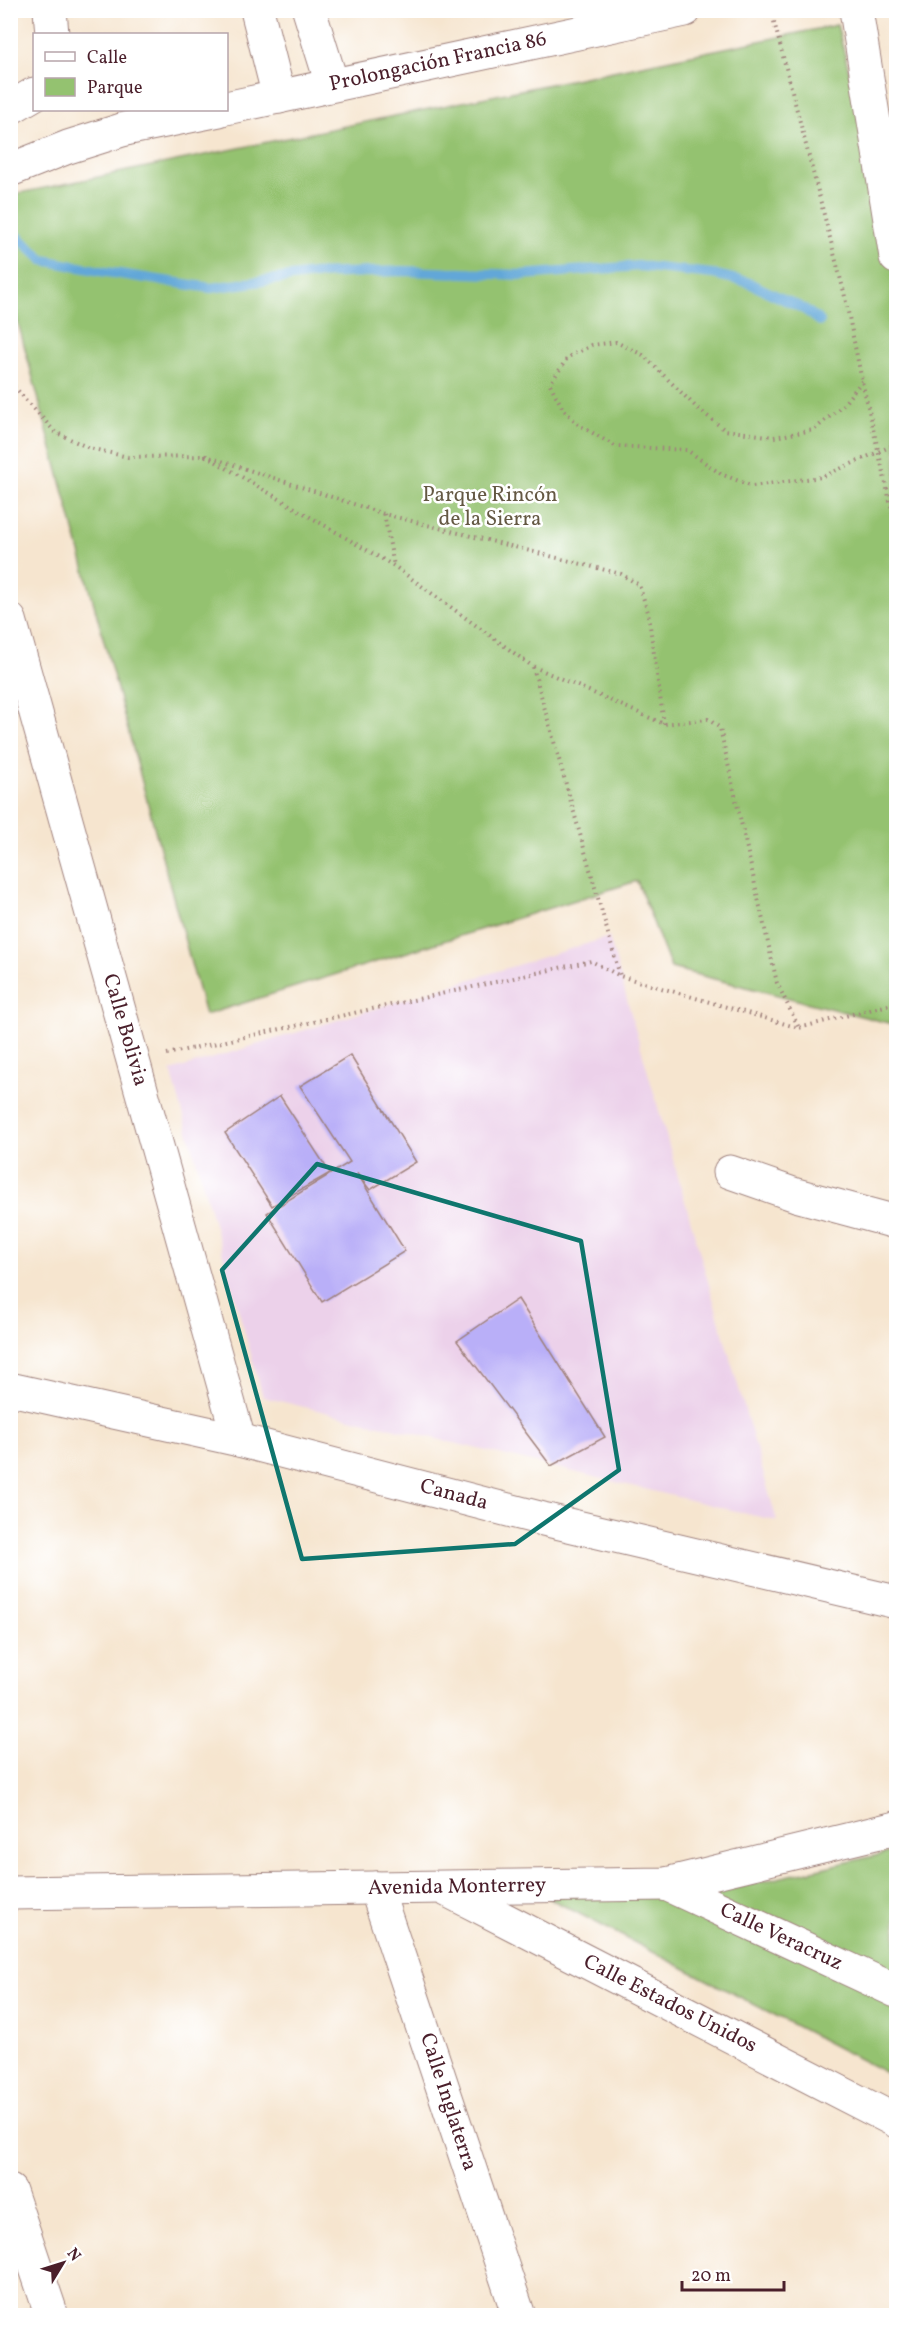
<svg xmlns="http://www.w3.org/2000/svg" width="907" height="2326" viewBox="0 0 907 2326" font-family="Vollkorn,serif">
	<rect width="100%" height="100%" fill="#fff"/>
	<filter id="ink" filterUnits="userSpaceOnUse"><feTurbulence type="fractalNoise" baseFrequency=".0167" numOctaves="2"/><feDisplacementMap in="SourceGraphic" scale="12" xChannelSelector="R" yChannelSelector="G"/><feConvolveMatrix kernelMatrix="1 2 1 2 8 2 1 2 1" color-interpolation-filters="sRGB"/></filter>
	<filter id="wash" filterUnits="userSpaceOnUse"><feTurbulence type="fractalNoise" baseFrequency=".008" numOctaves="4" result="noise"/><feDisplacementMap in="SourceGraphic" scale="24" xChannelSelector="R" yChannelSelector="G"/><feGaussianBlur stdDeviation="1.35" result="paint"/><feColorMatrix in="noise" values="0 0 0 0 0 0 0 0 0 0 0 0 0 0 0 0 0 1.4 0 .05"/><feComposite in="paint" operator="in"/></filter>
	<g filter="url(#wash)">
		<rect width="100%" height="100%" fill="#f6e5cf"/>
		<polygon fill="#ecd1ea" points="609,937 777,1521 263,1397 171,1071"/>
		<g fill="#94c270" stroke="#6f704e" stroke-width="1.5">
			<polygon points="837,25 896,251 896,1025 671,968 637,881 205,1015 11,297 10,195"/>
			<polygon points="896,1851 896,2078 547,1897 734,1888"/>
		</g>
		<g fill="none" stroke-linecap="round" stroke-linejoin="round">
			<polyline stroke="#62a7d8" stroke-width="10" points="10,229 43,260 106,272 211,288 314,274 402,271 522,275 639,266 712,274 747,282 804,309 820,321"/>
		</g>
		<g id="blocks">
			<g fill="#b9aff8">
				<polygon points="350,1055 416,1162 370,1190 357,1173 405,1251 322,1302 267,1213 350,1162 300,1086"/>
				<polygon points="280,1096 330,1173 272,1206 225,1133"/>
				<polygon points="518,1299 605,1437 551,1466 457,1341"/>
			</g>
		</g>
	</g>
	<g filter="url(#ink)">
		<use href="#blocks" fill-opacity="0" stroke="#a0827d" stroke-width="1.5"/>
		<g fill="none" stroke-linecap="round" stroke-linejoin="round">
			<g stroke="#a0827d" stroke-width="35">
				<g id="minor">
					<polyline points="50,10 52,34"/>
					<polyline points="257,10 279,97"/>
					<polyline points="309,10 332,84"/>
					<polyline points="856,10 896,257"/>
					<polyline points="10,108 34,94"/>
					<polyline points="10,170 68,147 125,129"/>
					<polyline points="10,620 239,1440"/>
					<polyline points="730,1172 796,1195 896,1222"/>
					<polyline points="10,1389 239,1440 543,1519 896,1602"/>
					<polyline points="666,1884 896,1991"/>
					<polyline points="376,1888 519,2316"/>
					<polyline points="447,1890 896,2121"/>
					<polyline points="10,1893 666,1884 896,1828"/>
					<polyline points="10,2191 52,2316"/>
				</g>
			</g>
			<g stroke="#a0827d" stroke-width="35">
				<g id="tertiary">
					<polyline points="226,108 685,10"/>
					<polyline points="125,129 219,110"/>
				</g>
			</g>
			<g stroke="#a0827d" stroke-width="4" stroke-dasharray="1.5 4.5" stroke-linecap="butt">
				<polyline points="771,10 844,292 862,381 896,527"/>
				<polyline points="862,381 842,406 814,430 774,437 725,430 696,407 643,355 616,342 592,345 568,357 550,384 563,409 579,425 615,446 687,450 721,474 752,486 822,477 896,444"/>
				<polyline points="10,382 55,432 89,448 128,457 206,456"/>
				<polyline points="384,514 394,566"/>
				<polyline points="533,667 620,976"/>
				<polyline points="664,724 648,612 639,585 621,574 384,514 206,456 394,566 532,666 664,724 708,719 720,728 777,983 799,1028"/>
				<polyline points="167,1054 591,961 620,976 799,1028 896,1003"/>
			</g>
			<use href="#minor" stroke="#fff" stroke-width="33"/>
			<use href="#tertiary" stroke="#fff" stroke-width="33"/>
		</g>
	</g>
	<path fill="none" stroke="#0f766e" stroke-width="4.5" stroke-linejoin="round" d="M317,1164L581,1241L619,1470L515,1544L302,1559L222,1270Z"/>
	<g text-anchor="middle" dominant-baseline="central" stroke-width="5" stroke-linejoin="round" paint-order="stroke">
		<g font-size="21" fill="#4a1f2b" stroke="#fff">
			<text transform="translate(438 62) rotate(-12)">Prolongación Francia 86</text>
			<text transform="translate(125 1030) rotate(74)">Calle Bolivia</text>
			<text transform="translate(454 1495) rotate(15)">Canada</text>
			<text transform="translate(457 1887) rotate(-1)">Avenida Monterrey</text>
			<text transform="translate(781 1937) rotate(25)">Calle Veracruz</text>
			<text transform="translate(670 2004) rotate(27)">Calle Estados Unidos</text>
			<text transform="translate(448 2102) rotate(72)">Calle Inglaterra</text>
		</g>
		<g font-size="21" fill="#645843" stroke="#fff">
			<text x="490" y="495">Parque Rincón<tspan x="490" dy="24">de la Sierra</tspan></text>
		</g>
	</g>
	<rect width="907" height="2326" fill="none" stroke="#fff" stroke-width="36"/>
	<rect x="33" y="33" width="195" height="78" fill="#ffffff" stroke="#b7a5aa" stroke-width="1.5"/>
	<rect x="45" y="52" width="30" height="9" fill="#ffffff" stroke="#b7a5aa" stroke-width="1.5"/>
	<text x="87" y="63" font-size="18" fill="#4a1f2b">Calle</text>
	<rect x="45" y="78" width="30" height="18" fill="#94c270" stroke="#b7a5aa" stroke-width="1.5"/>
	<text x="87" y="93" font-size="18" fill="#4a1f2b">Parque</text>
	<g transform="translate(63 2263) rotate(52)" stroke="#ffffff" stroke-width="4.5" paint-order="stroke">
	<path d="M0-4.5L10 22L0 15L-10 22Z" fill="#4a1f2b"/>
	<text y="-9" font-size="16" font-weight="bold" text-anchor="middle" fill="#4a1f2b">N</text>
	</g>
	<path d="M682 2281v9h102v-9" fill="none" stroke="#4a1f2b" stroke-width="3"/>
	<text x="691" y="2281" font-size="18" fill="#4a1f2b" stroke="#ffffff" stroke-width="4.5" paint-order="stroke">20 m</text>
</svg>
